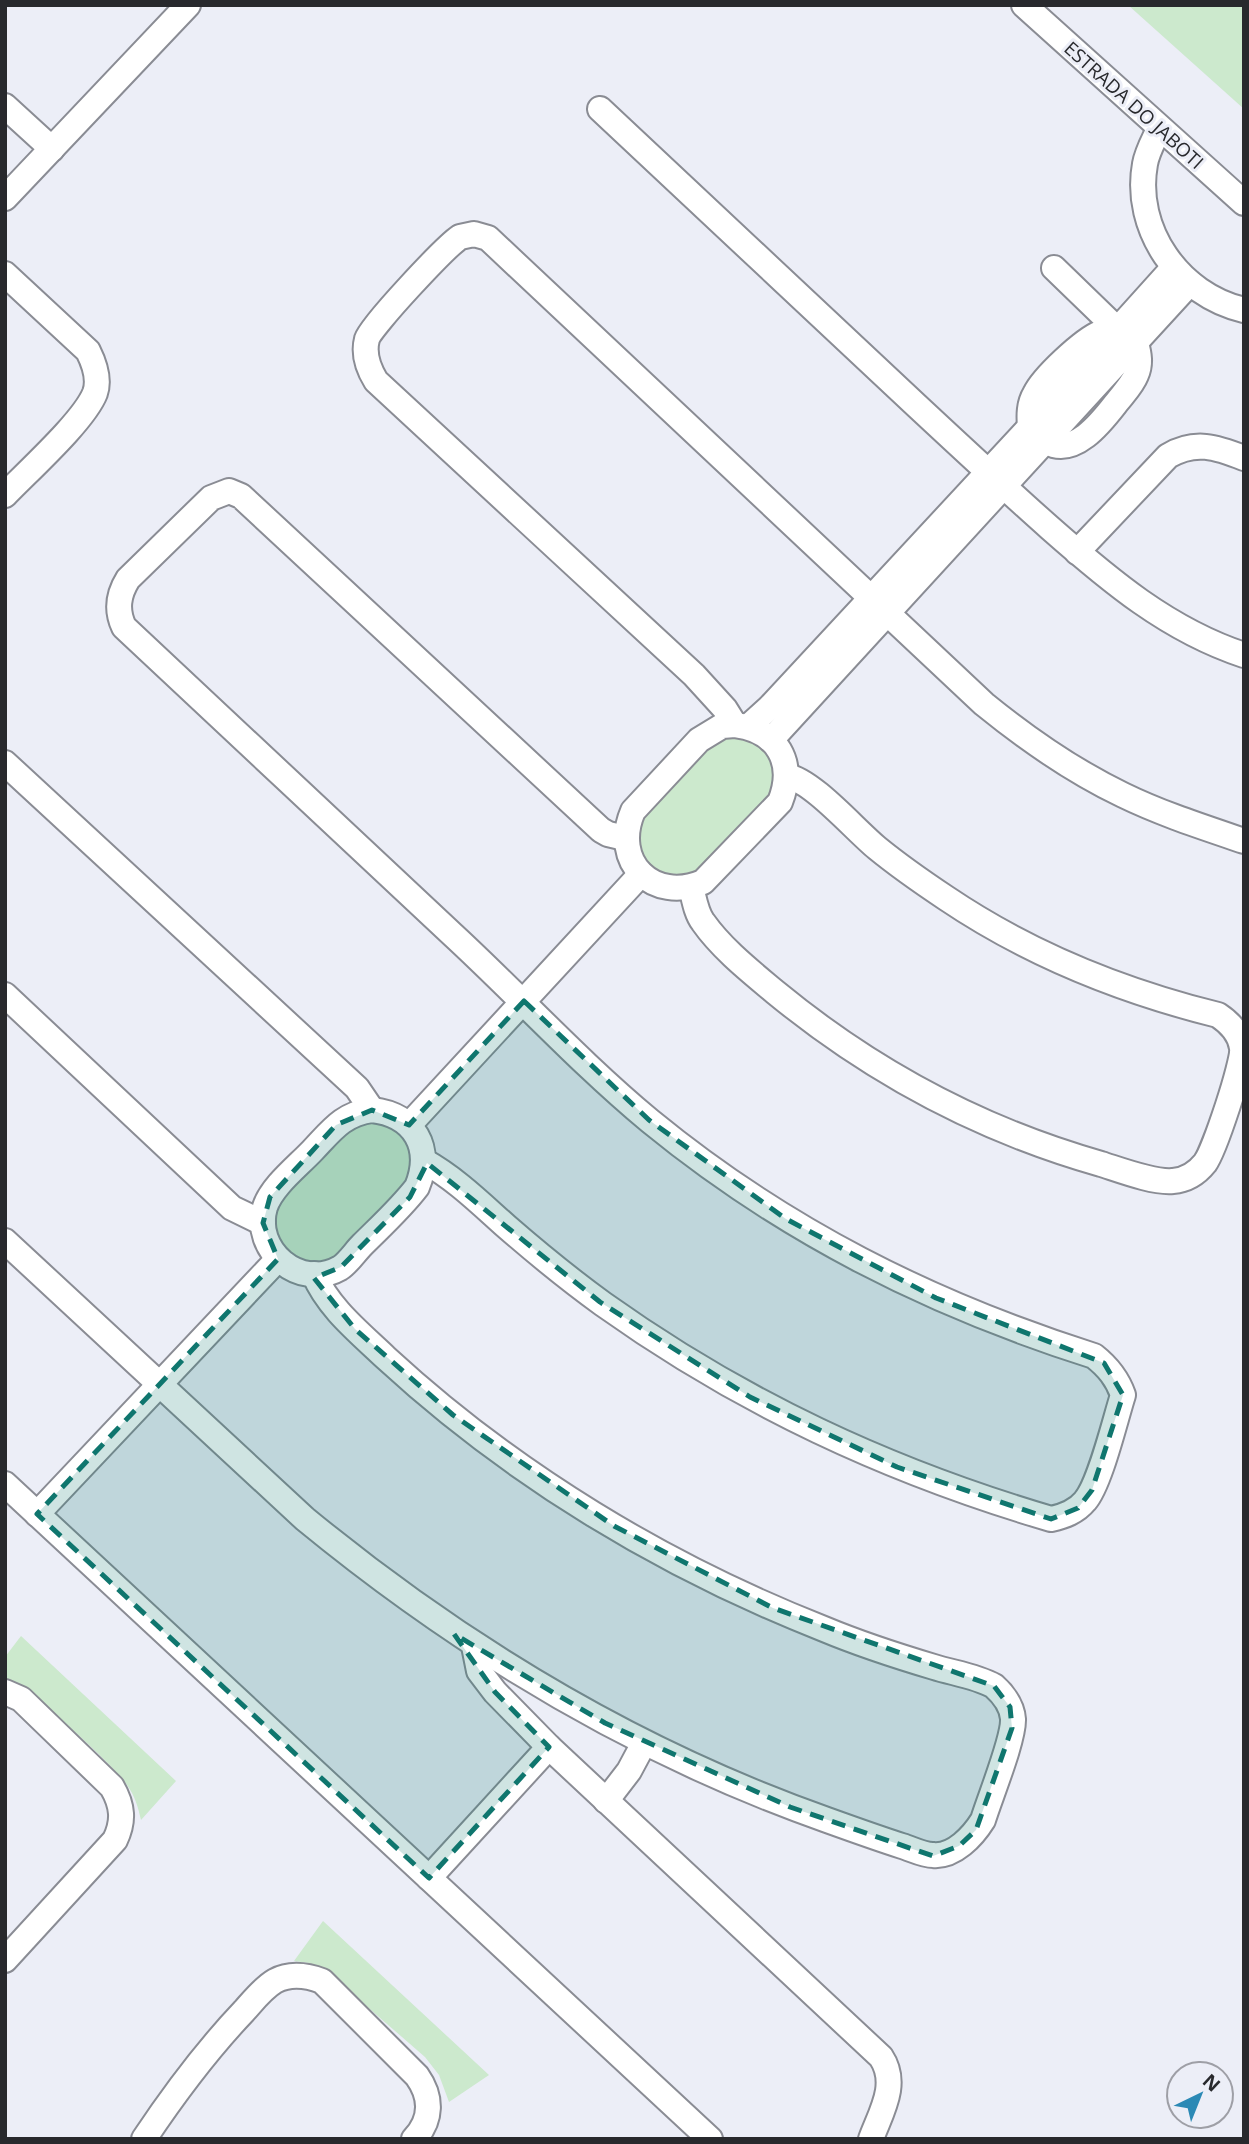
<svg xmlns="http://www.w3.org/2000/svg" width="1249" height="2144" viewBox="0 0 1249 2144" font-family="'Open Sans',sans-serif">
	<rect width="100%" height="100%" fill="#eceef7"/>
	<g fill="#cce9cd">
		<polygon points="1128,5 1244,5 1244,109"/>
		<polygon points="735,735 764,747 775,765 771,797 698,874 677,879 648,867 637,848 641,817 715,740"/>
		<polygon points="372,1120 402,1132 413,1151 409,1182 335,1259 325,1263 304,1263 279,1244 273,1223 278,1202 343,1132"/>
		<path d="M21,1636L176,1781L141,1820C138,1807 135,1796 127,1785C114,1765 26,1685 5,1678V1657Z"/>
		<polygon points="323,1921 489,2075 449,2102 439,2075 425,2057 326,1971 309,1963 294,1961"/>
	</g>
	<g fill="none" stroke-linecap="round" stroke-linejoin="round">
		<g stroke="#8a8c94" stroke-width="28">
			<g id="minor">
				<polyline points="1024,5 1244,203"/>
				<polyline points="5,106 52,149"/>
				<path d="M600,109C706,208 812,307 917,406C961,447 1005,488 1050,528C1109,580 1168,630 1244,655"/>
				<path d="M1159,129C1154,140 1147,152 1145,164C1133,229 1179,295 1244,310"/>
				<polyline points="5,198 188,5"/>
				<polyline points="1054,268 1117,329 1116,338 1120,343"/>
				<path d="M5,274L88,351C94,363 100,379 95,393C84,421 28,471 5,495"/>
				<path d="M1100,333C1083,340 1043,377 1035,394C1029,404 1029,415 1030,427C1035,431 1041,439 1047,442C1075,458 1103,420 1117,402C1124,393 1132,385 1136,375C1141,364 1139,354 1136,343"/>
				<path d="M1077,552L1168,456C1195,440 1216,447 1244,458"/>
				<path d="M735,725L725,709L694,675L376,381C368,368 363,354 367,339C371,326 445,247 460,237L474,234L488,238L984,704C1027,739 1073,771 1123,795C1162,814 1203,827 1244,841"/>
				<path d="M735,725C777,730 796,762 780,802L703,882C653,903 611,862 633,811L699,740L722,726Z"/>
				<polyline points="748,727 769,708 1030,427 1173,268"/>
				<path d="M771,740C911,588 1051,436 1190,283"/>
				<polyline points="5,763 357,1088 372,1110"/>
				<path d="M691,887C694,898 696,913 703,922C722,949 750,971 775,992C871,1071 981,1130 1101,1164C1120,1170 1154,1183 1173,1181C1186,1180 1197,1173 1205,1163C1214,1151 1244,1062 1242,1048C1240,1033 1230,1023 1218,1015C1121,991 1029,954 946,898C922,882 899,866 877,848C854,829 813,781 787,776"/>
				<polyline points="5,995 232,1208 263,1223"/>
				<path d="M372,1110C415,1115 433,1148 417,1187C401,1208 381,1226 362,1245C355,1252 348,1263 340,1268C300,1291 252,1250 265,1207C272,1186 297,1167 313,1150C332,1130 343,1114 372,1110Z"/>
				<polyline points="409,1125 641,874"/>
				<path d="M424,1161C456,1179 480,1203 507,1227C538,1254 570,1280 603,1304C742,1403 888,1471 1051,1519C1064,1516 1076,1512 1085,1501C1100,1484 1115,1420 1123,1395C1117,1378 1108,1367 1094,1356C930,1304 783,1230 650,1121C580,1063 519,996 453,935C343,832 234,730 124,627C116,610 118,595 128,579L211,498L229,491L241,496L601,830L608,834L625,838"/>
				<path d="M5,1241L305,1519C462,1648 634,1752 827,1820C852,1829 877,1838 902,1846C912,1849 923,1855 933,1855C954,1857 973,1836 983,1820C990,1797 1014,1739 1013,1719C1012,1705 1004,1695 994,1686C976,1676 953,1673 934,1667C897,1656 860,1644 824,1629C664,1566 513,1475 386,1358C360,1333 328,1308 314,1274"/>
				<polyline points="5,1484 710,2139"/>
				<polyline points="37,1514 278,1259"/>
				<path d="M474,1646L479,1671L495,1692L549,1747L881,2057C899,2084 881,2112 871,2139"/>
				<path d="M5,1692L21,1699L112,1787C123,1806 124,1821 115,1840L5,1960"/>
				<polyline points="606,1801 629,1771 644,1743"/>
				<polyline points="429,1878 549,1747"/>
				<path d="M144,2139C174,2094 206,2051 244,2011C253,2001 263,1988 275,1981C290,1973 306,1975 322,1981L417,2076C432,2097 432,2120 414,2139"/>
			</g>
		</g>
		<use href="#minor" stroke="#fff" stroke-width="24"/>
	</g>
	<path fill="#0f766e" fill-opacity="0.2" stroke="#0f766e" stroke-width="5" stroke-dasharray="14 9" stroke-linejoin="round" d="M524,1001L649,1120L786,1219L936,1298L1104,1363L1123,1395L1092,1490L1078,1508L1051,1519L897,1467L750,1397L600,1302L427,1163L410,1197L341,1267L314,1278L355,1329L453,1415L614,1526L773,1608L994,1686L1010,1707L1012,1728L976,1830L959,1846L933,1856L790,1807L605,1723L454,1634L495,1692L549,1747L429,1878L37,1514L278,1259L263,1223L270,1197L336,1125L372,1110L409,1125Z"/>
	<g text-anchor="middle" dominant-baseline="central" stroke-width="6" stroke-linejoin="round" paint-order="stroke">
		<g font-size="19" fill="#28292d" stroke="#eceef7">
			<text transform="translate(1134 105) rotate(42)">ESTRADA DO JABOTI</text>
		</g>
	</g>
	<rect width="1249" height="2144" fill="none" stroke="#28292d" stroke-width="14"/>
	<g transform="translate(1200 2095) rotate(43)"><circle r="33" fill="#eceef7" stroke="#9e9fa6" stroke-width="2"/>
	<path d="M0-5L12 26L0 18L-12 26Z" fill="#2b89b5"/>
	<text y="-10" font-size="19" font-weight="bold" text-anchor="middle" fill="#28292d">N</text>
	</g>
</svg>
